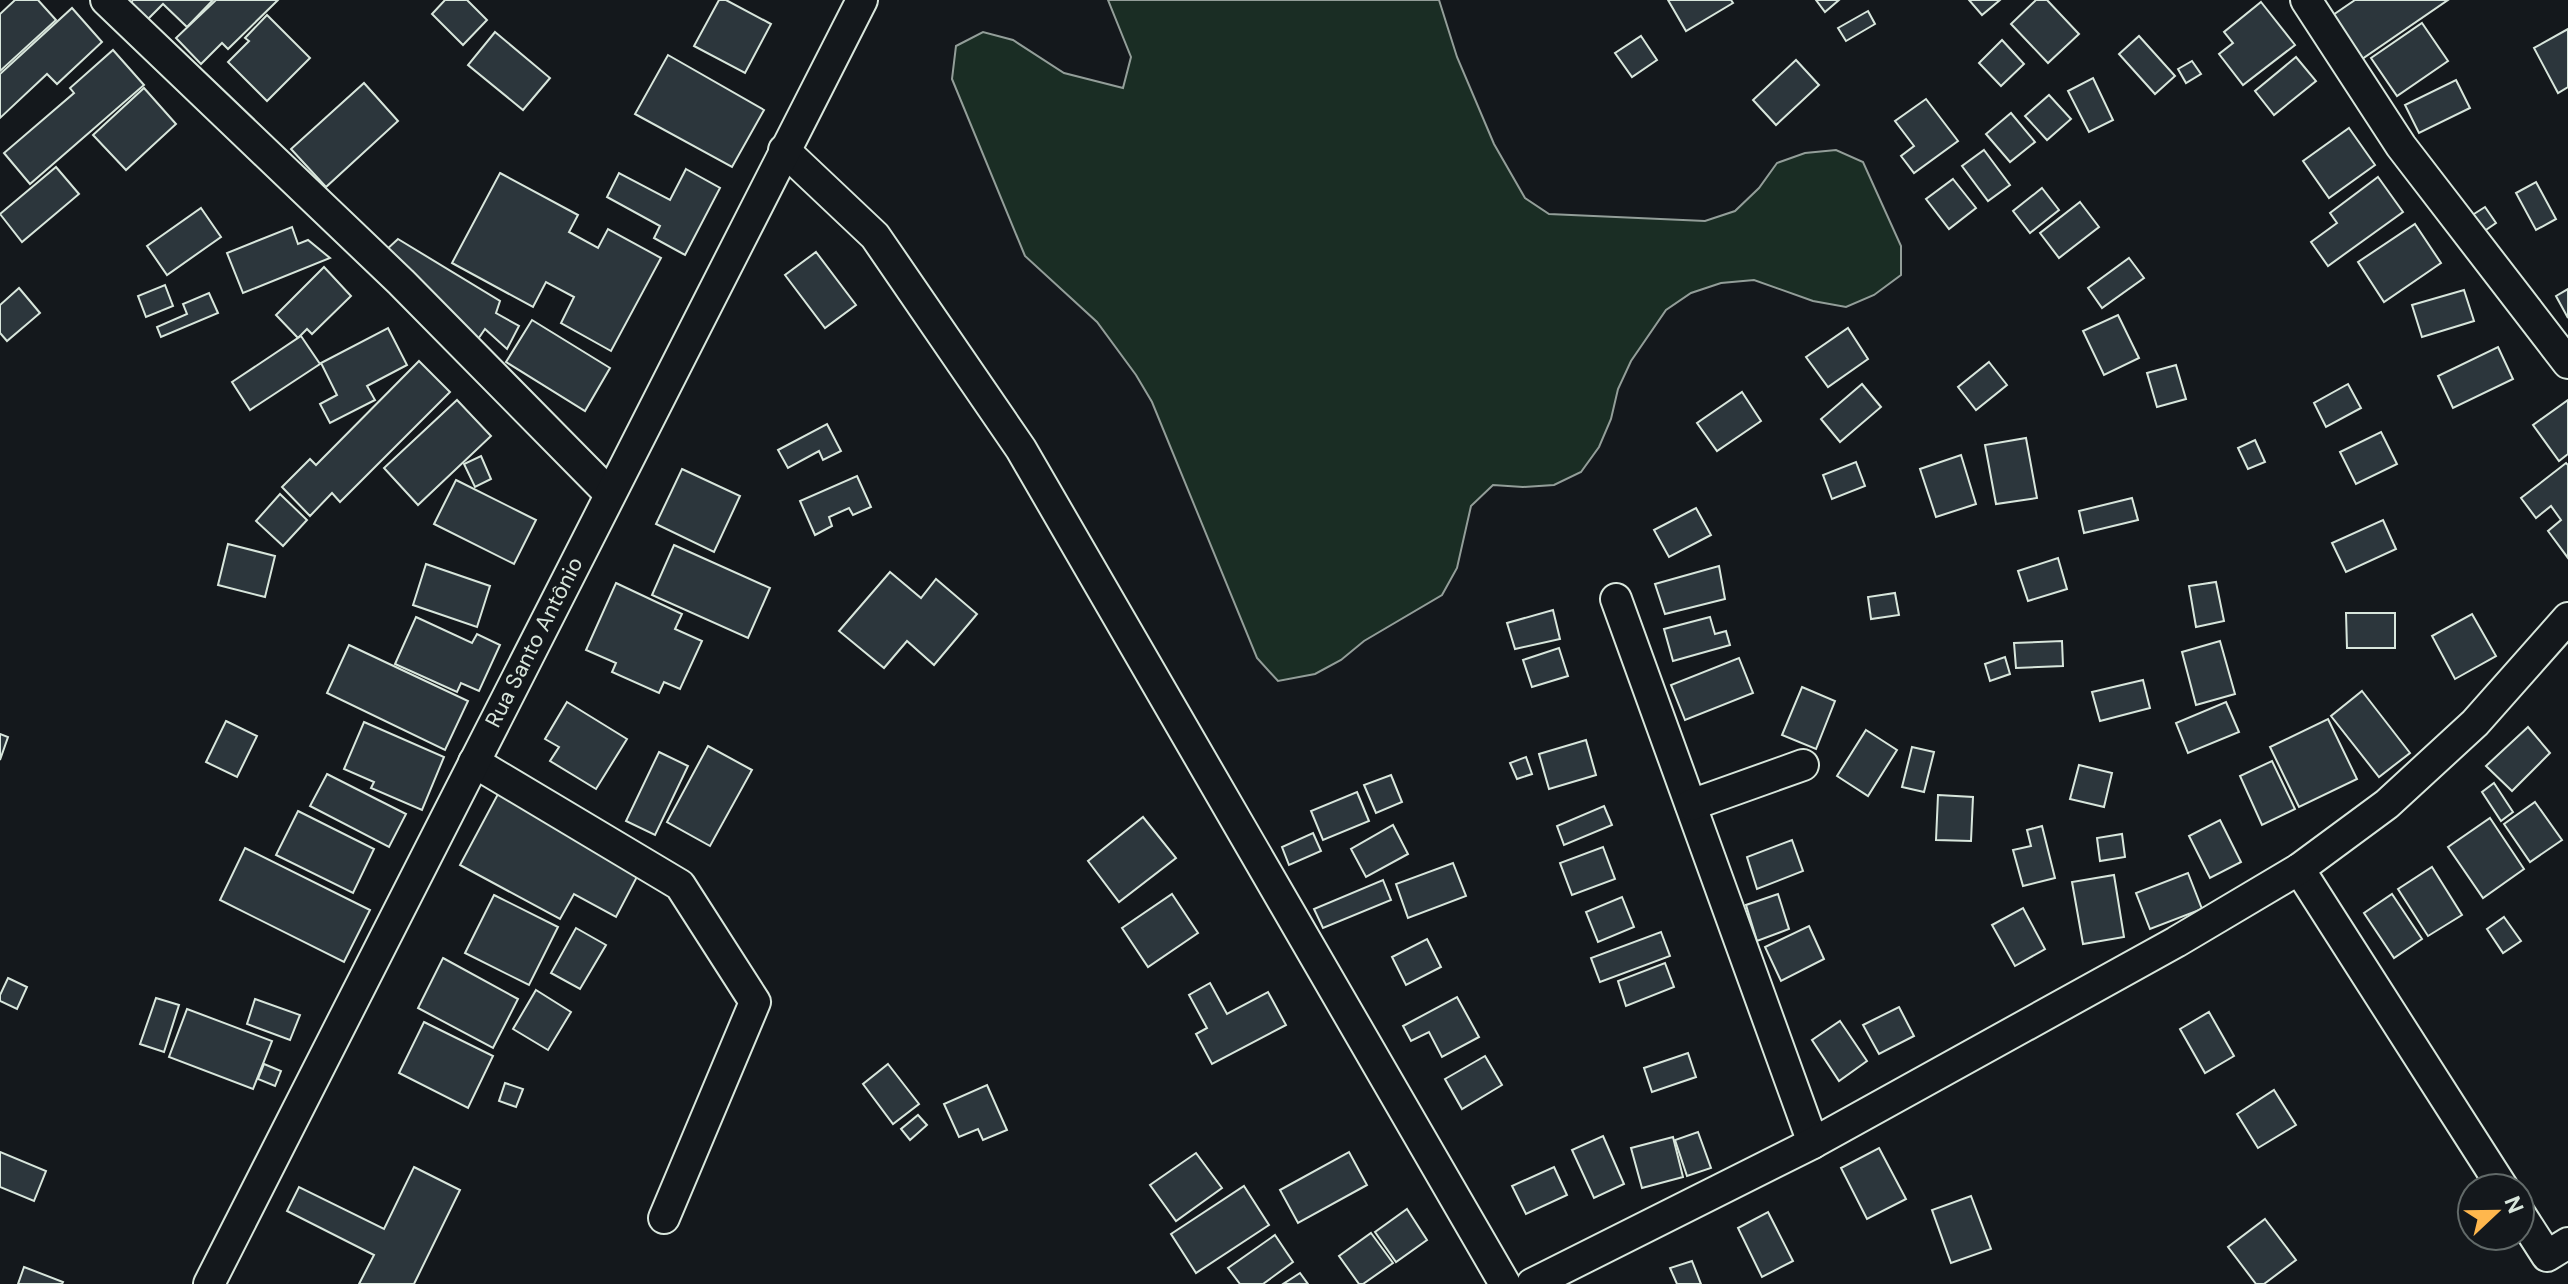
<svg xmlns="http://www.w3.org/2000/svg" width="2568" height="1284" viewBox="0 0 2568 1284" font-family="'DM Sans',sans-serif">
	<rect width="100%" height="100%" fill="#14181c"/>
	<polygon fill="#1a2d24" stroke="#939e99" stroke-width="2" points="1108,0 1439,0 1457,57 1494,144 1525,198 1549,214 1705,221 1735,211 1759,188 1777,163 1805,153 1836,150 1863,162 1901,246 1901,275 1874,295 1846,307 1813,301 1754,280 1721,283 1691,293 1666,310 1631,361 1618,389 1611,419 1599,447 1581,472 1554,485 1523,487 1493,485 1471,506 1457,568 1442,595 1364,641 1341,660 1315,674 1278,681 1257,658 1152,402 1136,375 1097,322 1025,256 952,79 956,46 983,32 1013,40 1064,73 1123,88 1131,57"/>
	<g fill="#2c363c" stroke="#d8e6dc" stroke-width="2">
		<polygon points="15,0 38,0 56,20 0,71 0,14"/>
		<polygon points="133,0 213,0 187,27 163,4 147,20 130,4"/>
		<polygon points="216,0 278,0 228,49 222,43 201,64 176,38"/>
		<polygon points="445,0 467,0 487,20 463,45 432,14"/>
		<polygon points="719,0 726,0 771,24 745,73 694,46"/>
		<polygon points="1668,0 1731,0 1733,3 1686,31"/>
		<polygon points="1816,0 1839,0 1825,12"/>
		<polygon points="1969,0 2000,0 1982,15"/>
		<polygon points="2036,0 2047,0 2079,34 2048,63 2011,24"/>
		<polygon points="2355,0 2448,0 2362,59 2333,15"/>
		<polygon points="2261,2 2295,45 2243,85 2219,54 2233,43 2224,32"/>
		<polygon points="72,8 102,42 57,84 47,74 0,118 0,74"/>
		<polygon points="1868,11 1875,24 1846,41 1838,28"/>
		<polygon points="267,15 310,58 267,101 228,62 249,41 245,38"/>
		<polygon points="2422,23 2448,61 2397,96 2371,58"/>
		<polygon points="2568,29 2568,87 2558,93 2534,48"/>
		<polygon points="495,32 550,78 523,110 468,65"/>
		<polygon points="1641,36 1657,60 1632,77 1615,53"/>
		<polygon points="2139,36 2175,76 2155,94 2119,54"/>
		<polygon points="2002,40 2024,64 2001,86 1979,63"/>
		<polygon points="113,50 144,85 30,184 4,153 74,93 70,88"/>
		<polygon points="668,55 764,110 732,167 635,114"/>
		<polygon points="2296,57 2316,81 2274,115 2255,91"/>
		<polygon points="1796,60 1819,85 1776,125 1753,100"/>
		<polygon points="2192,61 2201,74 2186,83 2178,69"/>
		<polygon points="2093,78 2113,120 2089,132 2068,91"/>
		<polygon points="2456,80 2470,108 2419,133 2405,105"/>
		<polygon points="364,83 398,121 326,187 291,149"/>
		<polygon points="144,88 176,124 126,170 93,135"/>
		<polygon points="2049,95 2071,119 2047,140 2025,116"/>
		<polygon points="1926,99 1958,141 1914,173 1901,156 1914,146 1895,121"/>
		<polygon points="2011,113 2035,142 2010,162 1986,134"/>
		<polygon points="2349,128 2375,165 2329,198 2303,161"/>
		<polygon points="1984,150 2010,185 1988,201 1962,166"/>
		<polygon points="56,167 79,194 22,242 0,214"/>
		<polygon points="686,169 720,188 685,255 654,238 660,226 607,197 619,173 670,200"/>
		<polygon points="500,173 578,215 569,232 598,248 608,229 661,258 611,351 561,323 574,297 546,282 533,307 452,263"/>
		<polygon points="2378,177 2403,212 2328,266 2311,242 2337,223 2330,213"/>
		<polygon points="1953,179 1976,208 1949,229 1926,199"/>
		<polygon points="2536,182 2556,219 2536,230 2516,193"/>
		<polygon points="2042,188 2059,210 2030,233 2013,211"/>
		<polygon points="2080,202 2099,227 2059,258 2040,233"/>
		<polygon points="2485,207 2496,223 2477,236 2466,219"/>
		<polygon points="201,208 221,237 167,275 147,246"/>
		<polygon points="2415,224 2441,263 2384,302 2358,262"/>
		<polygon points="292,227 298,244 308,240 330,258 243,293 227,253"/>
		<polygon points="398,239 500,301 496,313 519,326 507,349 485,329 476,342 385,251"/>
		<polygon points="816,252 856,305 825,328 785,275"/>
		<polygon points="2129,258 2144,278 2102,308 2088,288"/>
		<polygon points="324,267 351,296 312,334 307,329 298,338 276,315"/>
		<polygon points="165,285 173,306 146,317 138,296"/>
		<polygon points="19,288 40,313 7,341 0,333 0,305"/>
		<polygon points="2568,289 2568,318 2556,296"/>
		<polygon points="2464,290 2474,321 2422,337 2412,305"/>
		<polygon points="209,293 218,313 161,337 157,327 187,314 183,304"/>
		<polygon points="2118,315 2139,358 2104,375 2083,331"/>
		<polygon points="532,320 610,368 585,411 506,362"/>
		<polygon points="388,328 407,365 367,386 375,400 330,423 320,404 337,395 321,363"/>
		<polygon points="1848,328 1868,359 1828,387 1806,357"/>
		<polygon points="301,336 320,364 250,410 232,382"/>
		<polygon points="2498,347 2513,379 2453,408 2438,376"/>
		<polygon points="419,361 450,392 340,502 332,493 310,516 282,487 310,459 316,465"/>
		<polygon points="1989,362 2007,385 1976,410 1958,387"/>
		<polygon points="2176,365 2186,399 2157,407 2147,373"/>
		<polygon points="1862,384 1881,407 1840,442 1821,419"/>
		<polygon points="2348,384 2361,408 2326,427 2314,403"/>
		<polygon points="1742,392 1761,421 1717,451 1697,423"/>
		<polygon points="457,400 491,436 418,505 384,468"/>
		<polygon points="2568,400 2568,454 2559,461 2533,425"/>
		<polygon points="827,424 841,451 823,460 819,451 788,468 778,450"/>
		<polygon points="2381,432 2397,464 2356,484 2340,452"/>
		<polygon points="2026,438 2037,498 1996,504 1985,445"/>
		<polygon points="2255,440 2265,462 2248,469 2238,448"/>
		<polygon points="1961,455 1976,504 1936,517 1920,469"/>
		<polygon points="481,456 491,479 475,487 464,464"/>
		<polygon points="1856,462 1865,486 1832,499 1823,475"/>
		<polygon points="2566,463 2568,465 2568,558 2548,531 2561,520 2551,506 2536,518 2521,498"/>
		<polygon points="682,469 740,496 714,552 656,524"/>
		<polygon points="857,476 871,507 853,515 849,508 829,517 832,526 815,535 800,501"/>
		<polygon points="456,480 536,520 514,564 434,524"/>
		<polygon points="280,494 307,520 283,546 256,521"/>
		<polygon points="2132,498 2138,520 2084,533 2079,511"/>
		<polygon points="1696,508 1711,535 1669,557 1654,530"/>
		<polygon points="2383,520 2396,549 2346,572 2332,543"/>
		<polygon points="228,544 275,556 265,597 218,585"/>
		<polygon points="674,545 770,588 748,638 652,595"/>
		<polygon points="2058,558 2067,589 2028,601 2018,571"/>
		<polygon points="426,564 490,586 477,627 413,605"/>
		<polygon points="1719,566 1725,599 1665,614 1655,584"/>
		<polygon points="890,572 921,598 936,579 977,614 934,665 907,641 884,668 839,631"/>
		<polygon points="2216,582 2224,621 2196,627 2189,586"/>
		<polygon points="616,583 682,614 675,629 702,641 680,689 664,682 659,693 612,672 616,663 586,650"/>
		<polygon points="1895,593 1899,615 1871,619 1868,597"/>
		<polygon points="1553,610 1560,639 1515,649 1507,623"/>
		<polygon points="2346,613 2395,613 2395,648 2347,648"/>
		<polygon points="2472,614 2496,656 2455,679 2432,636"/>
		<polygon points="416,617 472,643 477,634 500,645 479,691 461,683 457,692 395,664"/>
		<polygon points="1710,617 1715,634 1726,631 1730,645 1673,661 1664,629"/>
		<polygon points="2062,641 2063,666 2016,668 2014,643"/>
		<polygon points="2220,641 2235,694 2196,705 2182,652"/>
		<polygon points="349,645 468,701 445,750 327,693"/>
		<polygon points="1559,648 1568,676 1532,687 1523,660"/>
		<polygon points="2005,657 2010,674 1990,681 1985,664"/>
		<polygon points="1739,658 1753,693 1685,720 1671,685"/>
		<polygon points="2143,680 2150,708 2100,721 2092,692"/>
		<polygon points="1802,687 1835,701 1816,749 1782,735"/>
		<polygon points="2362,691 2410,753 2379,777 2331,716"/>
		<polygon points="567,702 627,739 596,789 550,761 559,747 545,739"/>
		<polygon points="2226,702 2239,732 2188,753 2176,723"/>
		<polygon points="2328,719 2357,779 2299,807 2270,747"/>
		<polygon points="226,721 257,736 237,777 206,762"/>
		<polygon points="364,722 444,757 422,810 371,788 374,782 344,769"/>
		<polygon points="2528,727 2550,753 2512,791 2486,766"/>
		<polygon points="1866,730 1897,750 1868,796 1837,776"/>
		<polygon points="0,734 8,737 0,760"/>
		<polygon points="1586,740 1596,775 1549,789 1539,754"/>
		<polygon points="708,746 752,770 710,846 667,822"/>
		<polygon points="1912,747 1934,752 1924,792 1902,787"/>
		<polygon points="659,752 688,766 655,835 626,821"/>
		<polygon points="1526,757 1532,774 1517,779 1510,763"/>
		<polygon points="2272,761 2295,809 2262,825 2240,776"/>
		<polygon points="2079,765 2112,773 2104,807 2070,799"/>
		<polygon points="327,774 406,814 389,847 310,806"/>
		<polygon points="1391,775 1402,802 1376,813 1364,785"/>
		<polygon points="2494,783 2513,812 2501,821 2482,792"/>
		<polygon points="1357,792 1369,821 1323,840 1311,811"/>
		<polygon points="498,794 640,871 616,917 574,894 560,919 460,865"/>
		<polygon points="1938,795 1973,797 1971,841 1936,840"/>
		<polygon points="2535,802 2562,840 2530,862 2504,824"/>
		<polygon points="1604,806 1612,825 1564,845 1557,826"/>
		<polygon points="298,811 374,849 353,893 276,855"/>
		<polygon points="1143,817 1176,858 1119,902 1088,861"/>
		<polygon points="2490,818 2524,869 2483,898 2448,847"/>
		<polygon points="2220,820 2241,862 2210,878 2189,836"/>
		<polygon points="1393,825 1408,854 1366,877 1351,849"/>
		<polygon points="2042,826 2055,878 2023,886 2013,850 2031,846 2027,830"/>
		<polygon points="1313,833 1321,851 1289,865 1282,847"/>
		<polygon points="2122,834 2125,857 2100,861 2097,838"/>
		<polygon points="1792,840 1803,871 1757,889 1747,857"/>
		<polygon points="1603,847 1615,879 1572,895 1560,863"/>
		<polygon points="245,848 370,910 344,962 220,900"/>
		<polygon points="1453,863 1466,896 1408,918 1396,884"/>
		<polygon points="2432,867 2462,915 2428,936 2398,889"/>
		<polygon points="2188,873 2202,909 2150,929 2136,893"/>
		<polygon points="2114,875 2124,937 2083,944 2072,882"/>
		<polygon points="1383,880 1391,900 1323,928 1314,909"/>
		<polygon points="1172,894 1198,933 1148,967 1122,928"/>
		<polygon points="1778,894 1789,929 1757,941 1746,905"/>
		<polygon points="2392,894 2422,939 2394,958 2364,913"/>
		<polygon points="494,895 558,927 529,985 465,953"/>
		<polygon points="1622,897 1634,927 1598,942 1586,912"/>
		<polygon points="2023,908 2045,949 2015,966 1992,925"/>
		<polygon points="2504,917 2521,941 2503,953 2487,929"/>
		<polygon points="1809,926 1824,959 1781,981 1765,947"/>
		<polygon points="576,928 606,945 580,989 551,973"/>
		<polygon points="1661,932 1670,956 1600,982 1591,958"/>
		<polygon points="1427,939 1441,967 1406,985 1392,957"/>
		<polygon points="443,958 518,999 493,1048 418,1008"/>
		<polygon points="1665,963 1674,987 1626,1006 1618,981"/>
		<polygon points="8,978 27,987 17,1009 0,1001 0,995"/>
		<polygon points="1210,983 1227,1014 1268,992 1286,1025 1212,1064 1196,1034 1207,1028 1189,995"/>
		<polygon points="536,990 571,1012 548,1050 513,1029"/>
		<polygon points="1457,997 1479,1037 1442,1057 1429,1032 1411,1041 1403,1026"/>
		<polygon points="156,998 179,1005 164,1052 140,1044"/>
		<polygon points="255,999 300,1015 290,1040 247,1024"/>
		<polygon points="1899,1007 1914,1036 1879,1054 1863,1025"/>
		<polygon points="187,1009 272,1041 253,1089 169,1057"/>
		<polygon points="2209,1012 2234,1056 2205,1073 2180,1029"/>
		<polygon points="1840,1021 1867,1061 1839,1081 1812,1040"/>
		<polygon points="424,1022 493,1056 468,1108 399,1073"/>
		<polygon points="1688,1053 1696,1077 1652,1092 1644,1068"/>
		<polygon points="1485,1056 1502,1085 1462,1109 1445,1079"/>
		<polygon points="264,1064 281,1071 275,1086 258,1079"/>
		<polygon points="888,1064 919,1104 893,1124 863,1084"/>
		<polygon points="505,1083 523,1089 516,1107 499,1101"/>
		<polygon points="987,1085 1007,1130 983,1140 978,1129 959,1137 944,1104"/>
		<polygon points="2274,1090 2296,1125 2258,1148 2237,1114"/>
		<polygon points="918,1115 927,1125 910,1140 901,1129"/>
		<polygon points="1698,1132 1711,1168 1687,1176 1675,1140"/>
		<polygon points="1603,1136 1624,1184 1594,1198 1572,1150"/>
		<polygon points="1673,1137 1683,1177 1642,1188 1631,1148"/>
		<polygon points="1879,1148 1906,1199 1867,1219 1841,1168"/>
		<polygon points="0,1152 46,1171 34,1201 0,1187"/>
		<polygon points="1349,1152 1367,1185 1298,1223 1280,1190"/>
		<polygon points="1196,1153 1222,1188 1176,1221 1150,1185"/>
		<polygon points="414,1167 460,1190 414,1284 359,1284 374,1255 287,1211 299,1187 384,1229"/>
		<polygon points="1554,1167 1567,1195 1526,1214 1512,1186"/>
		<polygon points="1244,1186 1269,1225 1196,1273 1171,1234"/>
		<polygon points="1971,1196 1991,1249 1951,1263 1932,1210"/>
		<polygon points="1407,1209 1427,1240 1396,1262 1375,1232"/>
		<polygon points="1768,1212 1793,1261 1762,1277 1738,1228"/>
		<polygon points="2265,1219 2296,1260 2264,1284 2256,1284 2228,1247"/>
		<polygon points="1371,1233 1393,1263 1363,1284 1359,1284 1339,1256"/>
		<polygon points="1275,1235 1293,1262 1263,1284 1240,1284 1228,1268"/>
		<polygon points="1692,1261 1701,1284 1677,1284 1670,1268"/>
		<polygon points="24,1267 63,1282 62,1284 18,1284"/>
		<polygon points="1300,1273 1308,1284 1283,1284"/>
	</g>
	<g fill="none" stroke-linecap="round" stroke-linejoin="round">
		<g stroke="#d8e6dc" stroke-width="34">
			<g id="street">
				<polyline points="106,0 401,282 609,493"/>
				<polyline points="2306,0 2401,146 2568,363"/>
				<polyline points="784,150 875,236 1021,449 1505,1284"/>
				<polyline points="1616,599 1813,1143"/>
				<polyline points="474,762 680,885 755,1002 664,1218"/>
				<polyline points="1691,805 1803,765"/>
				<polyline points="2299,869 2503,1188"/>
				<polyline points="2520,1214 2547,1256 2568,1243"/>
				<polyline points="209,1284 862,0"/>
				<polyline points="1532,1284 1813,1143 2176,942 2299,869 2387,804 2475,723 2568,618"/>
			</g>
		</g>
		<use href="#street" stroke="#14181c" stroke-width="30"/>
	</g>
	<g text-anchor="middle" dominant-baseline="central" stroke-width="6" stroke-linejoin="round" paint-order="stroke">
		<g font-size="22" fill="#d8e6dc" stroke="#14181c">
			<text transform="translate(534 642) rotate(-63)">Rua Santo Antônio</text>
		</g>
	</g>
	<g transform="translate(2496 1212) rotate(68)"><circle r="38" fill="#14181c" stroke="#626a69" stroke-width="2"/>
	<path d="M0-6L14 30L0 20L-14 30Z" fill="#ffb74d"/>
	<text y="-12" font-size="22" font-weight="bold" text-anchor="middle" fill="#d8e6dc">N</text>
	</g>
</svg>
